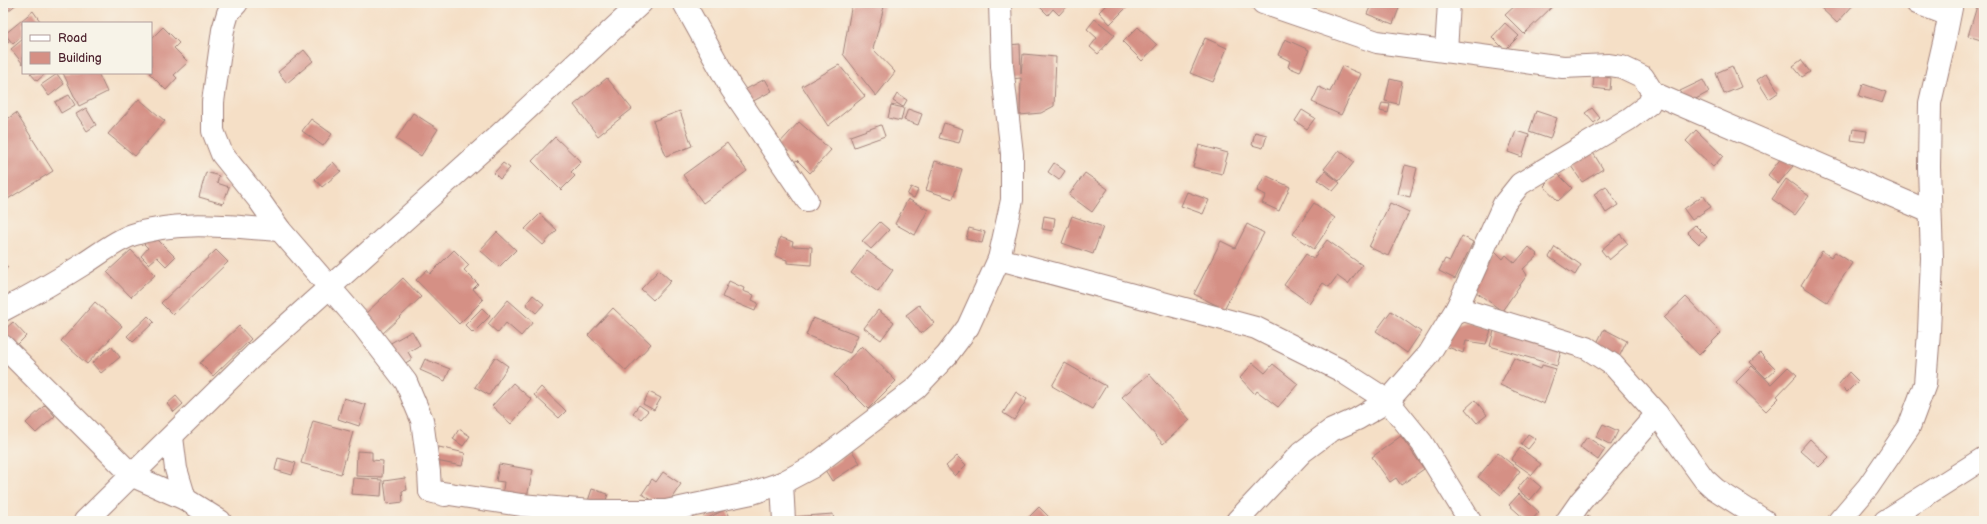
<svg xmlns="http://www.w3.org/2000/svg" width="1987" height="524" viewBox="0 0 1987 524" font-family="'Balsamiq Sans',sans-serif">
	<rect width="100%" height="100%" fill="#f7f3e8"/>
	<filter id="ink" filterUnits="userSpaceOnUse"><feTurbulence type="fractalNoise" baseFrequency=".025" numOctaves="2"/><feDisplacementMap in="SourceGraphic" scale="8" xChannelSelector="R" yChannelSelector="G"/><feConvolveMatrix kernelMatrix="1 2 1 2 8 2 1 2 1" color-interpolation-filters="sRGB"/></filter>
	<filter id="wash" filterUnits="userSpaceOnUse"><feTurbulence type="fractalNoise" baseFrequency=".012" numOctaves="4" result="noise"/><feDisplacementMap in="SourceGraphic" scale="16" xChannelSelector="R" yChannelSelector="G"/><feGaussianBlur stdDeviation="0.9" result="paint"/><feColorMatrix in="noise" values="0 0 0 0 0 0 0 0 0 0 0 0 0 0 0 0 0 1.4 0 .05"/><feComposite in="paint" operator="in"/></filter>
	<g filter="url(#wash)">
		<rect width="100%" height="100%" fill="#f5dfc6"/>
		<g id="blocks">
			<g fill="#d59085">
				<polygon points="3,3 18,3 3,15"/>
				<polygon points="852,3 885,3 873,49 895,72 876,96 843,54"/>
				<polygon points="1038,3 1069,3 1069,4 1059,15 1053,9 1048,15 1037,4"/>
				<polygon points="1108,3 1131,3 1110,24 1099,12"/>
				<polygon points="1372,3 1401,3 1393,24 1367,14"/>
				<polygon points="1518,3 1556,3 1524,34 1505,15"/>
				<polygon points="1822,3 1855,3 1837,23 1819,6"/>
				<polygon points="1978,3 1984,3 1984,41 1968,36"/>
				<polygon points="33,11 40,21 38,23 23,23 23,35 13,44 5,34"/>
				<polygon points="1095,19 1115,35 1098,54 1090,47 1097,38 1087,29"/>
				<polygon points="1505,23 1519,36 1505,50 1492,37"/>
				<polygon points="163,27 179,43 174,48 188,62 174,75 177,78 166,90 149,73 151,73 151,39"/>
				<polygon points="1138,27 1157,45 1142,61 1123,42"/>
				<polygon points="3,34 9,42 3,46"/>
				<polygon points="1205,38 1227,48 1213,82 1190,73"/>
				<polygon points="23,39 23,64 11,49"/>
				<polygon points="1285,39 1309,50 1300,72 1288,67 1290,61 1278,55"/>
				<polygon points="1020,44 1021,74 1023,54 1056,57 1054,106 1041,113 1020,115 1021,78 1009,79 1008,45"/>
				<polygon points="304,50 313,61 287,83 278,72"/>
				<polygon points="1801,60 1810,72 1802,77 1793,66"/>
				<polygon points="839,65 865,96 828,126 802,86"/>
				<polygon points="1342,66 1361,74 1341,115 1312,102 1319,87 1330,92"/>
				<polygon points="1732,66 1741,87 1724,94 1716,73"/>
				<polygon points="30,73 46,73 37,81"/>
				<polygon points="63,73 98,73 107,92 79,106"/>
				<polygon points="1767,73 1779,92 1769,99 1757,80"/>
				<polygon points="57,74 64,84 49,96 41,85"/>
				<polygon points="1594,75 1611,78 1610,90 1593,88"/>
				<polygon points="607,78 632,109 598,136 574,105"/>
				<polygon points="765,79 772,91 746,105 739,93"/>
				<polygon points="1390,79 1402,82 1398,104 1385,101"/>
				<polygon points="1703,80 1709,92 1686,104 1680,91"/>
				<polygon points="1863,84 1886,92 1882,103 1859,96"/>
				<polygon points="897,94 907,100 903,107 893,101"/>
				<polygon points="69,95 75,105 61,113 55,102"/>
				<polygon points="139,99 165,121 135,156 108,134"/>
				<polygon points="1382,103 1390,104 1388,113 1380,111"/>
				<polygon points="891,105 904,108 901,121 888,118"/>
				<polygon points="86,108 96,125 87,131 76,114"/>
				<polygon points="1592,108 1600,118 1594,123 1585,113"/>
				<polygon points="908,109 922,114 918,125 904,120"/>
				<polygon points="1302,110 1315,118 1307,129 1295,121"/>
				<polygon points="680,111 692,146 666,156 653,121"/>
				<polygon points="1536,111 1557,118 1550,139 1529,132"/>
				<polygon points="16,113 53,171 3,202 3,122"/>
				<polygon points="413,113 438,129 421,156 396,139"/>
				<polygon points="311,119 332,134 323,146 302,131"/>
				<polygon points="799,122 831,150 810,173 797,160 794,162 777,146"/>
				<polygon points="944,123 963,129 959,143 939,138"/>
				<polygon points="881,125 885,136 854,147 850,136"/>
				<polygon points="1853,129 1867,131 1865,142 1851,140"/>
				<polygon points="1696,130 1723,156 1713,167 1686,141"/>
				<polygon points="1516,131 1529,135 1522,157 1508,152"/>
				<polygon points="1255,132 1267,135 1263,148 1252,145"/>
				<polygon points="555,137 581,162 571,172 575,176 561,190 532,161"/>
				<polygon points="727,143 747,171 703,203 683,175"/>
				<polygon points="1199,145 1228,153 1222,174 1193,167"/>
				<polygon points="1339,150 1354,162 1339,181 1324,169"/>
				<polygon points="1592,151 1603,169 1582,182 1571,166"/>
				<polygon points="1782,157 1793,166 1778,184 1768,175"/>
				<polygon points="935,161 962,169 953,199 926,190"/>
				<polygon points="333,162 341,171 322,187 315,179"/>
				<polygon points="503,163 510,168 500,179 494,173"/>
				<polygon points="1054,163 1065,171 1059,180 1048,172"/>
				<polygon points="1405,165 1417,168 1410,197 1398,194"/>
				<polygon points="1325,171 1340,183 1333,191 1318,180"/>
				<polygon points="206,172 219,176 217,183 229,187 223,204 199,197"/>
				<polygon points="1085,173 1108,189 1092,212 1069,195"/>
				<polygon points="1557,173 1572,188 1558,201 1544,186"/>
				<polygon points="1265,175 1290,187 1279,211 1262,203 1266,195 1257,191"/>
				<polygon points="1786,179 1809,196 1795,215 1772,199"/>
				<polygon points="1606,186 1618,205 1606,213 1594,194"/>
				<polygon points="911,187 918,190 914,198 907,195"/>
				<polygon points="1187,192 1209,200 1203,214 1181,206"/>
				<polygon points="1703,195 1711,207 1692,220 1684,209"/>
				<polygon points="908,199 928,210 915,235 895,224"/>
				<polygon points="1314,203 1335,218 1314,249 1293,234"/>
				<polygon points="1390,203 1409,212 1388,256 1369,247"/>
				<polygon points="540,214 557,230 543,245 525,229"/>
				<polygon points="1044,216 1055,218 1053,231 1042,229"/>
				<polygon points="1072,216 1103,227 1093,254 1062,243"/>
				<polygon points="880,222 889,230 871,249 862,241"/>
				<polygon points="1247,224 1264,233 1224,309 1194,294 1221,241 1235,248"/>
				<polygon points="1695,225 1707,237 1699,244 1687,232"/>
				<polygon points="969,228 985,232 982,243 966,239"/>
				<polygon points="497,232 516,250 499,267 480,250"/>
				<polygon points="1620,234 1628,244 1609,260 1601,250"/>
				<polygon points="153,235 175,257 166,266 157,257 149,264 141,256 148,248 144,244"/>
				<polygon points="1462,236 1473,242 1455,279 1439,271 1445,259 1450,261"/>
				<polygon points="780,237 793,242 792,246 812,247 811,265 787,263 787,260 775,256"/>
				<polygon points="1327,240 1362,265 1348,284 1337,276 1329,287 1323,283 1309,303 1284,285 1306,254 1313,259"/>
				<polygon points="1529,247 1538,255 1523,269 1527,275 1502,311 1472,289 1480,270 1495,251 1503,259 1506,255 1515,263"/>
				<polygon points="1555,247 1581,265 1575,275 1549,257"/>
				<polygon points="131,250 155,275 131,297 107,272"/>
				<polygon points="216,250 228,262 173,315 161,303"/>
				<polygon points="454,250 469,265 464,270 478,284 473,289 483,300 459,324 416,280 427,270 430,274"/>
				<polygon points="867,251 893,270 878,292 851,273"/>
				<polygon points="1822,251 1831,257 1835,252 1852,263 1827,302 1801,285"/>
				<polygon points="3,262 8,267 3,273"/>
				<polygon points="659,270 671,281 653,300 641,289"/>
				<polygon points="403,278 421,297 380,336 362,317"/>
				<polygon points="729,281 744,288 743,291 754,295 752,300 758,303 755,311 722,297"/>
				<polygon points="533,295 544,304 536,313 526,304"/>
				<polygon points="1686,297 1721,333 1699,355 1664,318"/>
				<polygon points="508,300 533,322 521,336 506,323 498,333 488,324"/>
				<polygon points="95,302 122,326 87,364 61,341"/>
				<polygon points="919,305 934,323 921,334 906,315"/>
				<polygon points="482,308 490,316 473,333 465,325"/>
				<polygon points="613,308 651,344 626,371 588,335"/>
				<polygon points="878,310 894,322 881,340 864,328"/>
				<polygon points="1391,311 1421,332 1407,353 1376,331"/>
				<polygon points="148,316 154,322 133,342 127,336"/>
				<polygon points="813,318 858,335 850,353 806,335"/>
				<polygon points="13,322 26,336 14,348 10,339 3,331"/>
				<polygon points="1466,322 1491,330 1486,344 1466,341 1463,353 1443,345 1451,327"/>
				<polygon points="239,326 251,339 213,376 200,363"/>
				<polygon points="1604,329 1627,341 1619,357 1596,345"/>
				<polygon points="412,331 420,345 408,352 412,359 399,367 387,345"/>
				<polygon points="1494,331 1561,351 1557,366 1490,346"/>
				<polygon points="111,346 120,357 101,373 92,363"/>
				<polygon points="862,346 896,381 868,409 834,375"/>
				<polygon points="1760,353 1776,369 1766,378 1750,362"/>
				<polygon points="495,357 508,366 489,395 475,387"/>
				<polygon points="1514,358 1541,369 1542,365 1556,369 1544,404 1500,385"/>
				<polygon points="425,359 450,369 445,381 420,370"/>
				<polygon points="1065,363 1106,386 1092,409 1052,386"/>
				<polygon points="1253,363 1265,373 1273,364 1298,384 1278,407 1257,391 1255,394 1240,378"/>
				<polygon points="1752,366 1771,384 1788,367 1797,375 1777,396 1779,398 1766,411 1736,382"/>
				<polygon points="1849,372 1858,381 1847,392 1839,384"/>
				<polygon points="1149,374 1190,420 1163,444 1122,397"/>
				<polygon points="513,383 532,400 511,424 492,406"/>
				<polygon points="541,387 566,411 559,418 534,395"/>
				<polygon points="649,392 661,398 654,410 643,404"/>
				<polygon points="1016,392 1027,399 1014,420 1003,413"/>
				<polygon points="176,396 183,404 174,412 167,404"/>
				<polygon points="344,398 366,405 359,426 338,419"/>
				<polygon points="1475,400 1487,415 1477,423 1465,409"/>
				<polygon points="45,405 55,416 36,433 26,423"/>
				<polygon points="639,405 648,411 641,419 633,413"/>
				<polygon points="313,421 353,432 341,474 301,463"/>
				<polygon points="1603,424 1618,431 1611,445 1596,437"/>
				<polygon points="459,429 470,436 463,446 453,439"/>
				<polygon points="1528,434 1536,439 1528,449 1521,444"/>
				<polygon points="1401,436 1424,469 1401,485 1396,478 1390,482 1372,457"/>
				<polygon points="1587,437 1605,449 1598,460 1580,447"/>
				<polygon points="1810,439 1829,457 1819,467 1800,450"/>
				<polygon points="439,447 465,453 462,466 436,461"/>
				<polygon points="1520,448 1541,464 1532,475 1511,460"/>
				<polygon points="357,451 372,452 372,460 383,461 382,477 356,476"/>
				<polygon points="852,451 860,463 832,481 825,470"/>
				<polygon points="1498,453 1520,471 1501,495 1478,477"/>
				<polygon points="957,456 966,465 955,476 946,466"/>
				<polygon points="278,458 296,463 292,475 275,470"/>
				<polygon points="499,464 533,470 526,501 502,497 504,482 496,481"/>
				<polygon points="663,472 681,484 665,508 642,494 652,479 656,482"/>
				<polygon points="1528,476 1541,487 1530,500 1517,489"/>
				<polygon points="353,478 382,480 381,496 351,494"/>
				<polygon points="405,478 407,490 402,491 403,502 387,504 384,481"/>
				<polygon points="592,489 608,494 604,506 588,501"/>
				<polygon points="1519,494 1539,512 1531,521 1527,521 1509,505"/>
				<polygon points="1039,507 1053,521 1025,521"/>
				<polygon points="726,509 732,521 707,521 706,519"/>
				<polygon points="833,514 834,521 792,521 792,517"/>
				<polygon points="1588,516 1594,521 1584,521"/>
			</g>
		</g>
	</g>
	<g filter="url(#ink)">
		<use href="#blocks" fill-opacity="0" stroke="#a07f78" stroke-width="1"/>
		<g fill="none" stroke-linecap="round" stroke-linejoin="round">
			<g stroke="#a07f78" stroke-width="24">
				<g id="minor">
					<polyline points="237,3 228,13 223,30 213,102 213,131 222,154 259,200 280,230 364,327 406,382 422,420 429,472 430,491 445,495"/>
					<polyline points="684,3 731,88 807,200"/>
					<polyline points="1263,3 1377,42 1563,67 1609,65 1622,67 1643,77 1653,93 1930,212"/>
					<polyline points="1917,3 1949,15"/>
					<polyline points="1446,51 1449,3"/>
					<polyline points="999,259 1256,328 1340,370 1388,401 1422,443 1470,521"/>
					<polyline points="1457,308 1587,348 1613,365 1657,414 1704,479 1715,489 1765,521"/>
					<path d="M3,310C30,296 57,281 82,265C98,255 115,241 132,235C180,219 231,227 280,230"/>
					<polyline points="3,346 133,476 185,499 220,521"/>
					<polyline points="172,437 176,469 185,499"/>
					<polyline points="782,483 784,521"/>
					<polyline points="430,491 521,505 590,511 666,511 752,493 782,483 812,467 916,388 947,355 968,327 999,259 1012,200 1012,154 1002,66 1000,3"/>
					<polyline points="85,521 254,355 498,136 641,3"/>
					<polyline points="1237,521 1302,452 1330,431 1357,419 1388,401 1429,354 1457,308 1504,204 1520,184 1629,119 1649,104 1653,93"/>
					<polyline points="1567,521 1581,501 1657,414"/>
					<polyline points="1839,521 1868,487 1909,427 1925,384 1929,332 1932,258 1929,167 1930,103 1945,38 1952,3"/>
					<polyline points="1885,521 1984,458"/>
				</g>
			</g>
			<use href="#minor" stroke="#fff" stroke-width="22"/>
		</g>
	</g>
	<rect width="1987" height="524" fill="none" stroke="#f7f3e8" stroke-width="16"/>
	<rect x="22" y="22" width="130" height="52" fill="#f7f3e8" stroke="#b29e9c"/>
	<rect x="30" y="35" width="20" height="6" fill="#ffffff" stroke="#b29e9c"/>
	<text x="58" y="42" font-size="12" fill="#4a1f2b">Road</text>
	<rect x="30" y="52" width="20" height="12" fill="#d59085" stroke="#b29e9c"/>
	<text x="58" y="62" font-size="12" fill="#4a1f2b">Building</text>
</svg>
